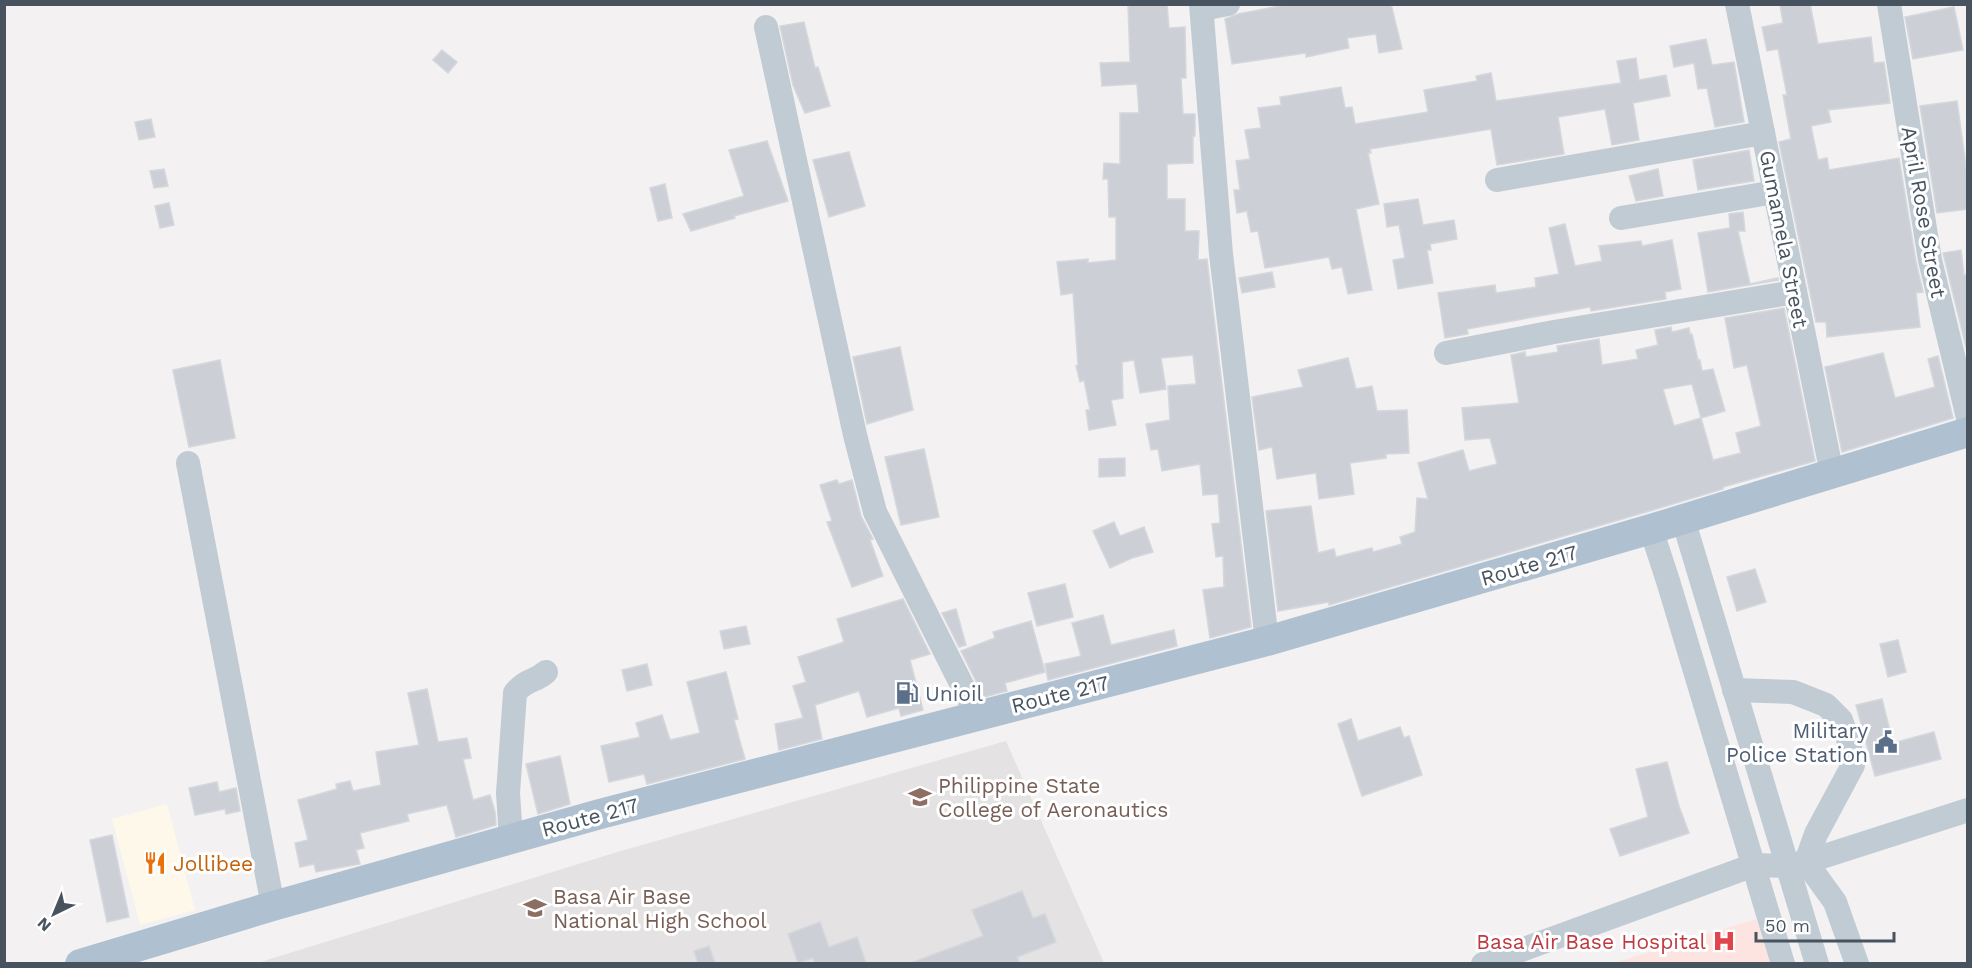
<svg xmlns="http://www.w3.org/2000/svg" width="1972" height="968" viewBox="0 0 1972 968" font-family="'Work Sans',sans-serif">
	<rect width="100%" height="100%" fill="#f3f1f1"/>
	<polygon fill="#fdf8ea" points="167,804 195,910 140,925 112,819"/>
	<polygon fill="#e4e2e3" points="1006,741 1104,963 254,964 614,853"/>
	<polygon fill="#fde4e1" points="1756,919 1770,963 1614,963"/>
	<g fill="#ccd0d6" stroke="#d4d7dc" stroke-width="1.5">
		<polygon points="1128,4 1167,4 1169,28 1185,27 1186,78 1181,78 1183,114 1195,114 1195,136 1193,136 1193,163 1167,164 1167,199 1185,199 1185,231 1199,231 1198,260 1207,259 1251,627 1210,638 1203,590 1224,587 1223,556 1216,557 1212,524 1220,523 1218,494 1203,495 1200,464 1162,471 1158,449 1151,450 1146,424 1170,420 1168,386 1196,384 1193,355 1161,358 1166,389 1140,393 1134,360 1122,362 1123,398 1111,400 1116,425 1089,430 1086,410 1090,410 1084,380 1080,382 1076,366 1078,365 1073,293 1061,295 1057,262 1088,259 1088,263 1116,260 1116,217 1109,217 1108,179 1103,179 1104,163 1120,164 1120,113 1139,113 1137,84 1102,86 1100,63 1130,62"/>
		<polygon points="1291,4 1391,4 1402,49 1379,53 1376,34 1347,38 1349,48 1306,57 1306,53 1232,64 1225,19 1238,14"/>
		<polygon points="1780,4 1810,4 1818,44 1871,37 1874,63 1884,62 1890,103 1828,110 1831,122 1811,126 1818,160 1827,158 1829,170 1899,158 1916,262 1923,292 1916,293 1920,327 1827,337 1826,322 1816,322 1779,142 1791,139 1783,95 1787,95 1778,49 1767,51 1762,27 1783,23"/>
		<polygon points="1954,7 1963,50 1913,59 1905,17"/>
		<polygon points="804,22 815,68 818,67 830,106 805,113 793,85 780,26"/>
		<polygon points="1706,39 1712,65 1734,62 1744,122 1715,127 1707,88 1698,89 1694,63 1674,67 1670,46"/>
		<polygon points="442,50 457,62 448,73 433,60"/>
		<polygon points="1636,58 1639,80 1666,75 1670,96 1633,103 1639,140 1612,145 1605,109 1558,117 1564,154 1497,165 1491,129 1370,149 1371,153 1368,153 1379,204 1356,209 1372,290 1348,294 1342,267 1332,269 1329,257 1265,268 1258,231 1251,232 1247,211 1237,213 1234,190 1240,190 1236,161 1250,159 1245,130 1261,128 1258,108 1281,105 1280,97 1341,87 1345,108 1352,107 1355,124 1428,112 1424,90 1477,81 1476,76 1491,73 1496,101 1621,83 1617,61"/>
		<polygon points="1957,101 1968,181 1968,209 1937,213 1920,106"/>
		<polygon points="151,119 155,137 139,140 135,122"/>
		<polygon points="767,141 788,201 734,216 735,218 691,231 683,214 744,196 729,150"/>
		<polygon points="1749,150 1754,181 1698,190 1693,160"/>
		<polygon points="849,152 865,206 829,217 813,160"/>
		<polygon points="164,169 168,186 154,188 150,171"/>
		<polygon points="1658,169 1663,196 1636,201 1629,176"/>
		<polygon points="665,184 672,218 658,221 650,188"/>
		<polygon points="1418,199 1423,225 1454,220 1457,239 1430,244 1431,250 1427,250 1433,283 1398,289 1393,260 1405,258 1399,225 1387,227 1384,204"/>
		<polygon points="169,203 174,225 160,228 155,206"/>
		<polygon points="1743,212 1745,231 1738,231 1750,284 1778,278 1778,280 1708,292 1698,233 1730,228 1729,214"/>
		<polygon points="1565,224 1575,266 1602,261 1599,246 1641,241 1642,246 1672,240 1681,289 1665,292 1666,299 1591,311 1590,307 1467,329 1468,334 1445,338 1438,293 1495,285 1496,293 1536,287 1535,278 1559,274 1549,228"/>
		<polygon points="1961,250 1964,275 1968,274 1968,355 1943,253"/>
		<polygon points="1272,272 1275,287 1242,293 1239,278"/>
		<polygon points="1784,308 1815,461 1723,487 1723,489 1646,512 1329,605 1329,602 1278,611 1266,511 1311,506 1318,553 1334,549 1336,557 1372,548 1373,552 1402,544 1400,537 1415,532 1417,498 1428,499 1418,463 1463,450 1469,471 1497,464 1490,438 1465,440 1462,408 1519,403 1511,355 1525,352 1526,357 1558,352 1557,346 1599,339 1602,365 1638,359 1636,350 1658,345 1655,330 1671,327 1672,332 1689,328 1690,334 1692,334 1698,360 1700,360 1702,371 1713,369 1725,411 1701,418 1692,384 1663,389 1674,426 1701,418 1713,460 1741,453 1736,433 1761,426 1747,365 1734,368 1725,318"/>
		<polygon points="900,347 913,410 867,424 853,357"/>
		<polygon points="1883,353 1895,398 1935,387 1928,359 1938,356 1953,418 1842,452 1825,367"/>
		<polygon points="1348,358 1356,389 1372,386 1377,411 1407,410 1409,453 1386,454 1386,458 1350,463 1354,494 1319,499 1316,473 1277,479 1272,447 1259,450 1252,397 1303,387 1298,370"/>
		<polygon points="220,360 235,438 189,447 173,370"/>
		<polygon points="924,449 939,517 901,525 885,457"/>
		<polygon points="1125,458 1125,476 1099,477 1099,459"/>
		<polygon points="837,480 839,484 852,480 861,516 873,539 870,540 883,576 852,587 827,522 832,521 820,485"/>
		<polygon points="1114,522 1120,536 1144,527 1153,552 1132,558 1110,568 1093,531"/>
		<polygon points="1755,569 1766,602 1737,611 1727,577"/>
		<polygon points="1065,584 1073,617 1037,626 1028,593"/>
		<polygon points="903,599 930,654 910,660 923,710 901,716 899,708 867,717 859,691 815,705 822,739 779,750 775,724 803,718 793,686 806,682 798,657 844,642 837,619"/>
		<polygon points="956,609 966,645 959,647 942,613"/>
		<polygon points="1103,615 1111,645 1174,630 1177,646 1048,680 1045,664 1081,656 1072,623"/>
		<polygon points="1031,621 1045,672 1005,683 1007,691 984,697 961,651 995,638 993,632"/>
		<polygon points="746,626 750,644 724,649 720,631"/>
		<polygon points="1898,640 1906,672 1888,677 1880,644"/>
		<polygon points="647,664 652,685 627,691 622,670"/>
		<polygon points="726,672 738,719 734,720 745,759 647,784 644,774 609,782 601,746 640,737 636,723 662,715 670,740 700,733 687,682"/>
		<polygon points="427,689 438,742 467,738 471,758 463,759 473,800 490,795 495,812 496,825 456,837 447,805 407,814 409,821 360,833 364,848 356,850 360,864 316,872 314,864 300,867 295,843 308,840 298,800 337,789 336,784 350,781 353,791 381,785 376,752 419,745 408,693"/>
		<polygon points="1882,699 1893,743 1934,732 1941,759 1875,776 1856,705"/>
		<polygon points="1351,719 1358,741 1400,727 1404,738 1409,736 1422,775 1362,796 1338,724"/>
		<polygon points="560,756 570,804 538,814 526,764"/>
		<polygon points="1667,762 1679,806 1689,833 1620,856 1610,829 1648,817 1636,769"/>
		<polygon points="217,782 219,792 236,788 240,811 226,814 225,809 195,815 189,788"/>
		<polygon points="112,835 129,917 107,922 90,840"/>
		<polygon points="1022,891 1033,918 1045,914 1056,942 1017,957 1020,963 914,963 913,962 983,936 972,910"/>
		<polygon points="820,922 829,947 857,937 866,963 815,963 813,958 798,963 788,934"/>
		<polygon points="709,946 715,963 698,963 694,951"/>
	</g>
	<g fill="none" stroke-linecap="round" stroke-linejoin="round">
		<g stroke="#c1cbd3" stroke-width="24">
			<polyline points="1201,4 1221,254 1267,641"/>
			<polyline points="1737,4 1832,474"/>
			<polyline points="1889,4 1930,260 1968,418"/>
			<polyline points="1202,9 1228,4"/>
			<polyline points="766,27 855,435 875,512 977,715"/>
			<polyline points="1497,180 1763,133"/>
			<polyline points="1621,218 1775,192"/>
			<polyline points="1446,353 1554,332 1795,292"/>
			<polyline points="188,463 273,906"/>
			<polyline points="1683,519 1817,964"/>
			<polyline points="1651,529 1668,581 1783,964"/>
			<polyline points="1734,690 1793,692 1826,705 1841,720 1849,742 1853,765 1816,834 1806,862 1835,902 1857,964"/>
			<path d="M511,839L508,793L515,693C526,679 535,682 546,672"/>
			<polyline points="1483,964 1754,865 1787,866 1806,862 1968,810"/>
		</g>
		<polyline stroke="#afc0d1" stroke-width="30" points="80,964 273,906 600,814 1267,641 1651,529 1968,432"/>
	</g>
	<defs>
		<g id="fuel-bare" transform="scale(1.8)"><path d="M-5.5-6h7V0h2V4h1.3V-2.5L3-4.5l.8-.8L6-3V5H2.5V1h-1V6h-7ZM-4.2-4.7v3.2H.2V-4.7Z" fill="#5c6f8a" stroke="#fff" stroke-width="2.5" paint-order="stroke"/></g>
		<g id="civic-bare" transform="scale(1.8)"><path d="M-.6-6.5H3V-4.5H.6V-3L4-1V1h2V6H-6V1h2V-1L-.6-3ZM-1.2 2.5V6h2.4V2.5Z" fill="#5c6f8a" stroke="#fff" stroke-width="2.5" paint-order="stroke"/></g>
		<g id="university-bare" transform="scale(1.8)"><path d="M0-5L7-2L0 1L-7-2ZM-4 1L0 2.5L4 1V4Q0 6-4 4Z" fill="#8d6e63" stroke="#fff" stroke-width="2.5" paint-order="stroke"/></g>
		<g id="restaurant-bare" transform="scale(1.8)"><path d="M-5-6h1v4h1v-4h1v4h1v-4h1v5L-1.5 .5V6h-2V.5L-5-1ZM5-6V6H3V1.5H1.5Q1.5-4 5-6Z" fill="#e8710a" stroke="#fff" stroke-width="2.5" paint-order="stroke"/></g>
		<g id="school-bare" transform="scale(1.8)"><path d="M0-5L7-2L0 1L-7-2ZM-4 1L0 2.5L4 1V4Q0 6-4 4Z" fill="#8d6e63" stroke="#fff" stroke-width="2.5" paint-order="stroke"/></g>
		<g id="hospital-bare" transform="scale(1.8)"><path d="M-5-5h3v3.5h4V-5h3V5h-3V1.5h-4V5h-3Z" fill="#e0444e" stroke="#fff" stroke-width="2.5" paint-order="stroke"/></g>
	</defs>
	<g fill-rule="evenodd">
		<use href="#fuel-bare" x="907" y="693"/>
		<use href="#civic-bare" x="1886" y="742"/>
		<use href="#university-bare" x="920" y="797"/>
		<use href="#restaurant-bare" x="155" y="863"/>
		<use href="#school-bare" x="535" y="908"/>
		<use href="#hospital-bare" x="1724" y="941"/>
	</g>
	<g text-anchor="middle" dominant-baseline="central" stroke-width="6" stroke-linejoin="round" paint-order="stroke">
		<g font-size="21" fill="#475460" stroke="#fff">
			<text transform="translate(1924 212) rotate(80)">April Rose Street</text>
			<text transform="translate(1784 239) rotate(79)">Gumamela Street</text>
			<text transform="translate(1529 565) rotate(-16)">Route 217</text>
			<text transform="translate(1060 694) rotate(-14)">Route 217</text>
			<text transform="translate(590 817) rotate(-15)">Route 217</text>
		</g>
		<g font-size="21" fill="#4e5e75" stroke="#fff" text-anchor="start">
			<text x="925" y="693">Unioil</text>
			<text x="1868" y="730" text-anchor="end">Military<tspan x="1868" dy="24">Police Station</tspan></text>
		</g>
		<g font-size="21" fill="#785e54" stroke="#fff" text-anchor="start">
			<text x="938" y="785">Philippine State<tspan x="938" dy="24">College of Aeronautics</tspan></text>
			<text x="553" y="896">Basa Air Base<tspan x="553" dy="24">National High School</tspan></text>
		</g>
		<g font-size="21" fill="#c56008" stroke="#fff" text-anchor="start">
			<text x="173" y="863">Jollibee</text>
		</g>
		<g font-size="21" fill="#be3a42" stroke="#fff" text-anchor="end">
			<text x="1706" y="941">Basa Air Base Hospital</text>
		</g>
	</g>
	<rect width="1972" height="968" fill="none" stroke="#475460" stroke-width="12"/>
	<g transform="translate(54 914) rotate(223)" stroke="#ffffff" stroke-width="4.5" paint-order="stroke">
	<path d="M0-4.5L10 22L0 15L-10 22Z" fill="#475460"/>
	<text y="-9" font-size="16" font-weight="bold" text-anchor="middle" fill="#475460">N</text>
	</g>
	<path d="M1756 932v9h138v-9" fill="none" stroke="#475460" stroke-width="3"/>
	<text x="1765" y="932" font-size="18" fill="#475460" stroke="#ffffff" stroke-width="4.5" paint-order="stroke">50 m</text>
</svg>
